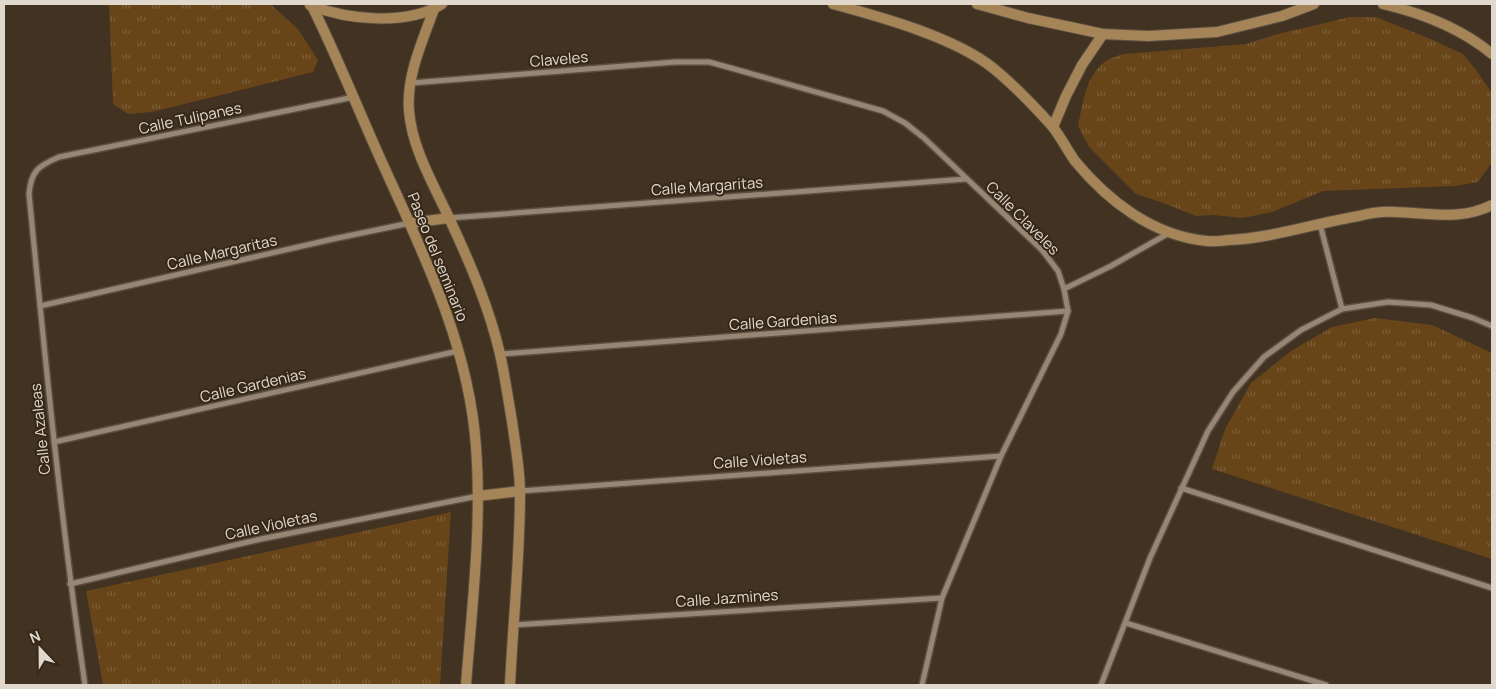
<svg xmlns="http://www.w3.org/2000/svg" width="1496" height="689" viewBox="0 0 1496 689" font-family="Manrope,sans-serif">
	<defs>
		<pattern id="grass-tufts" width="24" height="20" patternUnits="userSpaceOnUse" patternTransform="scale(1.25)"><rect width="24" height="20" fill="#674519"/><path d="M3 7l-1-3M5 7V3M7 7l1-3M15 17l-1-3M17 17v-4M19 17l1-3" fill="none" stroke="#7c5f39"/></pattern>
	</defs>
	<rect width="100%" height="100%" fill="#413222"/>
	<g fill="url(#grass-tufts)">
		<polygon points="109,4 270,4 298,29 318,60 313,72 152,112 128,114 113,104"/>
		<path d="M1350,17H1376L1435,41L1463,54L1476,70L1492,93V162L1478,182L1455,186L1323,191L1272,212L1243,218L1213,215L1196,216L1161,202L1136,194L1089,147L1078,126C1083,103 1086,72 1109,59C1113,57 1119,56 1124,54L1246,44L1274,35Z"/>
		<polygon points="1375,318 1432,325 1492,353 1492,559 1212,469 1225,429 1251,383 1291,351 1332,327"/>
		<polygon points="451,512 440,685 103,685 86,591"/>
	</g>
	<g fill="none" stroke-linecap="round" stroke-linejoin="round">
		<g stroke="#5b4f41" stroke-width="8">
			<g id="street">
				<polyline points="411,83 675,62 709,62 731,68 883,111 905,123 924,138 1042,250 1058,271 1064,289 1068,311 1061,334 1001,456 942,598 922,685"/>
				<polyline points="449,218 966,179"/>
				<polyline points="1320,224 1342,309"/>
				<polyline points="1064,289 1111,266 1169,233"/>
				<polyline points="40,306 333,239 410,223"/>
				<polyline points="500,354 1068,311"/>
				<polyline points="54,442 458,351"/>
				<polyline points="1181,488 1492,588"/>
				<polyline points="520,491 1001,456"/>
				<polyline points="70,584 261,539 478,496"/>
				<polyline points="1126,623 1326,685"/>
				<polyline points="513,625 942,598"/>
				<path d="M85,685C61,522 45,358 29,194C31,171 38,166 59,157L354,97"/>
				<polyline points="1101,685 1150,558 1208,431 1233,392 1264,357 1301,330 1342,309 1388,302 1431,305 1473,318 1492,326"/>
			</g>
		</g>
		<g stroke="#5b4f41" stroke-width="12">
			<g id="secondary">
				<path d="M833,4C881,17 954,37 993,68C1014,85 1034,106 1052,126C1061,137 1067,150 1075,161C1108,201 1153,236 1207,241C1214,242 1222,241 1229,240C1273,238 1316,223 1359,216C1370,213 1384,211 1396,212C1431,213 1460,221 1492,205"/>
				<polyline points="977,4 1028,18 1103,34 1148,36 1217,32 1282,16 1314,4"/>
				<path d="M1383,4C1421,13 1462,29 1492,54"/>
				<path d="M310,5C347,20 407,26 442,4"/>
				<path d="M312,6C337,56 357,107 380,158C422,251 469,344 476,447C482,526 472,606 466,685"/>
				<path d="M434,9C423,40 406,76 409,111C412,149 434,185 450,220C470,263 489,307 500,354C505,376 508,399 512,421C515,444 520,469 520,493C520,557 513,621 510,685"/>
				<polyline points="1053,127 1066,96 1082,65 1103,34"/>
				<polyline points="410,223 449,218"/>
				<polyline points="478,496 520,491"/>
			</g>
		</g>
		<use href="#street" stroke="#978673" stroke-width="5"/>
		<use href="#secondary" stroke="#a58458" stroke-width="10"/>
	</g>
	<g text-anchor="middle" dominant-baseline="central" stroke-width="4" stroke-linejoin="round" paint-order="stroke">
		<g font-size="15" fill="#e1d8cd" stroke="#362818">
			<text transform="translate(559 59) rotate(-5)">Claveles</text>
			<text transform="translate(190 118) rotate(-12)">Calle Tulipanes</text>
			<text transform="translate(707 186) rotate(-4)">Calle Margaritas</text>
			<text transform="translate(1023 218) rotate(45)">Calle Claveles</text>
			<text transform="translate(222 252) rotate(-13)">Calle Margaritas</text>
			<text transform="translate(438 257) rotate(68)">Paseo del seminario</text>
			<text transform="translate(783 321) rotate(-4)">Calle Gardenias</text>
			<text transform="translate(253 385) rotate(-13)">Calle Gardenias</text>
			<text transform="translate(40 429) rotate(-96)">Calle Azaleas</text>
			<text transform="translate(760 460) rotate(-4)">Calle Violetas</text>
			<text transform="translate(271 525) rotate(-12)">Calle Violetas</text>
			<text transform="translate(727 598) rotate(-4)">Calle Jazmines</text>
		</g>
	</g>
	<rect width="1496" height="689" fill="none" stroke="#e1d8cd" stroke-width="10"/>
	<g transform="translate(40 649) rotate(338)" stroke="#362818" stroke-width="4" paint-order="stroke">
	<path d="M0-4L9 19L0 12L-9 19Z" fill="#e1d8cd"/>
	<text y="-8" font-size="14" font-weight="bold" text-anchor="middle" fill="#e1d8cd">N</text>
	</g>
</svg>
